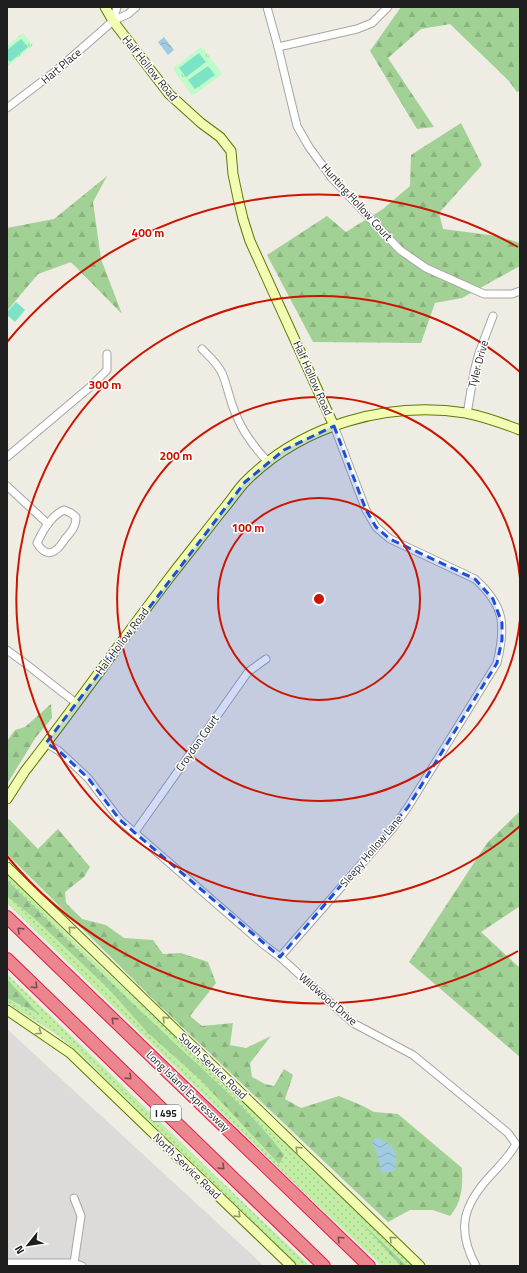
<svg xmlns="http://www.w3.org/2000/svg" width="527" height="1273" viewBox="0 0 527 1273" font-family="'Titillium Web',sans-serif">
	<defs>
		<pattern id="grass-dots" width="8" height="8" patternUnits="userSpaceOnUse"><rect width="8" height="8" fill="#c1eda5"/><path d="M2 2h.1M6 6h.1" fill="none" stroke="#a5cb8e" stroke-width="1.8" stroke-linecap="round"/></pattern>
		<pattern id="forest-firs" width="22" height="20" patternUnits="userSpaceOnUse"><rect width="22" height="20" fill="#a1d195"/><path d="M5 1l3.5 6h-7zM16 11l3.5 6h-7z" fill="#8ab380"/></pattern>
		<pattern id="park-tufts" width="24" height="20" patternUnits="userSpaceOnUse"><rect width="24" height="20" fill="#bdfcc8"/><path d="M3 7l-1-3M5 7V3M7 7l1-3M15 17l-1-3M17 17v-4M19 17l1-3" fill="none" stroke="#a2d8ab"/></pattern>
		<pattern id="water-waves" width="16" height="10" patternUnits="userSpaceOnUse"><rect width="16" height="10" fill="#a0cbe0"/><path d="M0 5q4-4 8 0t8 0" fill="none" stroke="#89aec0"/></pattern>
	</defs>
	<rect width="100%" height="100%" fill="#efece3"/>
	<polygon fill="#dcdbda" points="7,1029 264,1266 7,1266"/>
	<g fill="url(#grass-dots)">
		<polygon points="7,874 85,952 206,1066 413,1266 382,1266 291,1180 7,903"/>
		<path d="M7,974C109,1071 208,1170 310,1266H298L78,1052L56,1034L7,1003V998L38,1013L7,979Z"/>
	</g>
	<g fill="url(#forest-firs)">
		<polygon points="401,7 520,7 520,91 517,92 509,81 450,24 421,29 388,58 434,127 417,129 370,51"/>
		<polygon points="461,123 482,165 439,213 443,229 497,236 520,243 520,266 462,298 435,303 421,343 313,342 267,255 327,216 346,232 383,209 410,186 411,155"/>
		<polygon points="107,176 93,202 101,259 122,314 71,262 38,274 7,311 7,228 54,219"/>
		<polygon points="51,704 52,718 36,737 7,784 7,741 15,730 25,727"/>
		<polygon points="520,811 520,906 481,932 520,968 520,1057 409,962 487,843"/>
		<path d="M9,819L38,849L58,829L90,867L84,877L65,892L66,903L82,919L106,925L124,938L153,940L163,954L181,953L208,962L216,983L190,1016L202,1026L233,1023L230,1045L246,1048L271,1036L250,1063L252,1077L265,1084L274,1086L284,1069L293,1075L285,1099L301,1108L339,1096L363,1106L374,1112L398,1114L462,1168C463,1186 462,1202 450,1216L433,1210H410L388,1222L160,1006L7,854V822Z"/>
		<path d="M7,880C58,930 108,981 161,1030C202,1070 250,1109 284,1155L279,1164L202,1081L148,1033L107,987L34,918L7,896Z"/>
		<polygon points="7,979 39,1014 7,998"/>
		<polygon points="359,1220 407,1266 401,1266"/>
	</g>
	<g fill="url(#park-tufts)">
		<polygon points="23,33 33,45 7,67 7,46"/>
		<polygon points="200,48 203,48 221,72 221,75 195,94 191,94 174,71 174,68"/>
	</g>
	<g fill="#7ce3c6">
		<polygon points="21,39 28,47 10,62 7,59 7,50"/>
		<polygon points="199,53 206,62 186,77 179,68"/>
		<polygon points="208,66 215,75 195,89 188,80"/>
		<polygon points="16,302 25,310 15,322 7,315 7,312"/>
	</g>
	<g fill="url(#water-waves)">
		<polygon points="164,37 174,50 168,55 158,42"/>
		<path d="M379,1138C395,1146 399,1154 395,1171L381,1173L376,1149L372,1145L374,1139Z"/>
	</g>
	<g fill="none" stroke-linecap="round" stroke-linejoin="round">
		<g stroke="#a5a5a5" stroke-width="9">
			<g id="street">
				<polyline points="267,7 278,47 297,126 309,147 331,177 400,250 426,268 484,294 512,294 520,291"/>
				<polyline points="113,21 117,7"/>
				<polyline points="278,47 357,29 372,23 388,7"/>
				<polyline points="7,108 57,70 113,21 128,14 136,7"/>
				<path d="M202,349C210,357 217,363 222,373C228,387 230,403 237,417C244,434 255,448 268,462"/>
				<polyline points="467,414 474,372 479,353 493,316"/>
				<polyline points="7,457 90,387 107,370 107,354"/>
				<polyline points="7,486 48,524"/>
				<path d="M64,510L71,513L76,517C76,527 71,532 65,539C57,552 47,560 37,543C43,530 52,515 64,510Z"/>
				<polyline points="7,650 26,664 76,703"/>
				<path d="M46,743L59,751L88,778L120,820L264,945L280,957L353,1023L413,1055L508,1133L516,1144C508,1158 502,1163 491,1175C463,1205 456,1229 476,1266"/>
				<polyline points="135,832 248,672 266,659"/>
				<path d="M280,957L393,828L408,807L497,663C506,625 505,606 475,579L390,539L376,527L366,510L334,426"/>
				<polyline points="7,1263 74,1263 82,1266"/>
				<polyline points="74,1263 81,1216 74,1198"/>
			</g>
		</g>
		<g stroke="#607900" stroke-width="11">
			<g id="secondary">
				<polyline points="105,7 113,21 169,94 201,123 220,137 231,151 233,174 238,198 243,219 250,241 334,426"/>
				<path d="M7,799L25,771C75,707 121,641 170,577C187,555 204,534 221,512C230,502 237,490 246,481C303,424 388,401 466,413C485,417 502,423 520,430"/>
				<polyline points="7,867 420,1266"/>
				<polyline points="7,1010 70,1053 291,1266"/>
			</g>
		</g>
		<g stroke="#e31a4a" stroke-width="14">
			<g id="highway">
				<polyline points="7,917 369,1266"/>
				<polyline points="7,959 324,1266"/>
			</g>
		</g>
		<use href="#street" stroke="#fff" stroke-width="7"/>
		<use href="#secondary" stroke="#f2fdb3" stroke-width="9"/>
		<use href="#highway" stroke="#ec868e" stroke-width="12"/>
	</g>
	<defs><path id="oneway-chevron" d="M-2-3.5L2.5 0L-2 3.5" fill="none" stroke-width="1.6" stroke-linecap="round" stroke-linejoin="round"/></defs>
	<g stroke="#939970">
		<use href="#oneway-chevron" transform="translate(71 929) rotate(-136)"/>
		<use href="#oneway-chevron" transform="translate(165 1019) rotate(-136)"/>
		<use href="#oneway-chevron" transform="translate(39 1032) rotate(34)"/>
		<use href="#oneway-chevron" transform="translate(298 1149) rotate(-136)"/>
		<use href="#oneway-chevron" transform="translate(238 1215) rotate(44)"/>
		<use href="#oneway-chevron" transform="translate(392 1239) rotate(-136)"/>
	</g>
	<g stroke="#7b4d50">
		<use href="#oneway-chevron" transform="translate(20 930) rotate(-136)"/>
		<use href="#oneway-chevron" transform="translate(35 986) rotate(44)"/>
		<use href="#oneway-chevron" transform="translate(114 1020) rotate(-136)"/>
		<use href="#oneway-chevron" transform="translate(129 1077) rotate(44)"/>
		<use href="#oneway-chevron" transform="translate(222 1167) rotate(44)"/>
		<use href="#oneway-chevron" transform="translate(340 1239) rotate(-136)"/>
	</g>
	<path fill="#1d4ed8" fill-opacity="0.2" stroke="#1d4ed8" stroke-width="3" stroke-dasharray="8 5" stroke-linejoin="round" d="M334,426L366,510L376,527L390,539L475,579L493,599L502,623V640L497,663L408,807L280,957L120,820L88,778L59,751L46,743L245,482L284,450Z"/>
	<g fill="none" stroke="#cb1500" stroke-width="2">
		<circle cx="319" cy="599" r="101"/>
		<path d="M520 620A202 202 0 1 1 520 578"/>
		<path d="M520 826A303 303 0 1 1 520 372"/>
		<path d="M518 951A404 404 0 0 1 7 856M7 342A404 404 0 0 1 518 247"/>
	</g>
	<g text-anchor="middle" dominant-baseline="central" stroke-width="3" stroke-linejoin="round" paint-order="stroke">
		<rect fill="#fff" stroke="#626262" stroke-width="1" x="151" y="1105" width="30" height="16" rx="3"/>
		<g font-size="10" font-weight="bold" fill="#1e1e1e">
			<text x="166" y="1113">I 495</text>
		</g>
		<g font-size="11" fill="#1e1e1e" stroke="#fff">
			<text transform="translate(61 66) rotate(-40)">Hart Place</text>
			<text transform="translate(150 68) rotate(51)">Half Hollow Road</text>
			<text transform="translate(357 202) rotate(48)">Hunting Hollow Court</text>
			<text transform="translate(478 364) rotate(-75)">Tyler Drive</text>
			<text transform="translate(313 378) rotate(66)">Half Hollow Road</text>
			<text transform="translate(122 641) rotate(-53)">Half Hollow Road</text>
			<text transform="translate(197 743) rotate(-55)">Croydon Court</text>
			<text transform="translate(371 851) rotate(-50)">Sleepy Hollow Lane</text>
			<text transform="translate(328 999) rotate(41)">Wildwood Drive</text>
			<text transform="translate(213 1066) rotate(44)">South Service Road</text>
			<text transform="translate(188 1091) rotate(44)">Long Island Expressway</text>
			<text transform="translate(187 1166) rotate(44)">North Service Road</text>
		</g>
	</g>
	<circle cx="319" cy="599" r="6" fill="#cb1500" stroke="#fff" stroke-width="2"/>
	<g font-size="12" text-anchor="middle" font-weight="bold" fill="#cb1500" stroke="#fff" stroke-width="3" stroke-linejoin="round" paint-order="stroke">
		<text x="148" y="237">400 m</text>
		<text x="105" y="389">300 m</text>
		<text x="176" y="460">200 m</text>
		<text x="248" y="532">100 m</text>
	</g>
	<rect width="527" height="1273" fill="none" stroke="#1e1e1e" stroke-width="16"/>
	<g transform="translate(28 1245) rotate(240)" stroke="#ffffff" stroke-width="3" paint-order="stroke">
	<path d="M0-3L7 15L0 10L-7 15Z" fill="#1e1e1e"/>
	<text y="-6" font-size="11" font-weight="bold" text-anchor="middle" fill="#1e1e1e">N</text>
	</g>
</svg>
